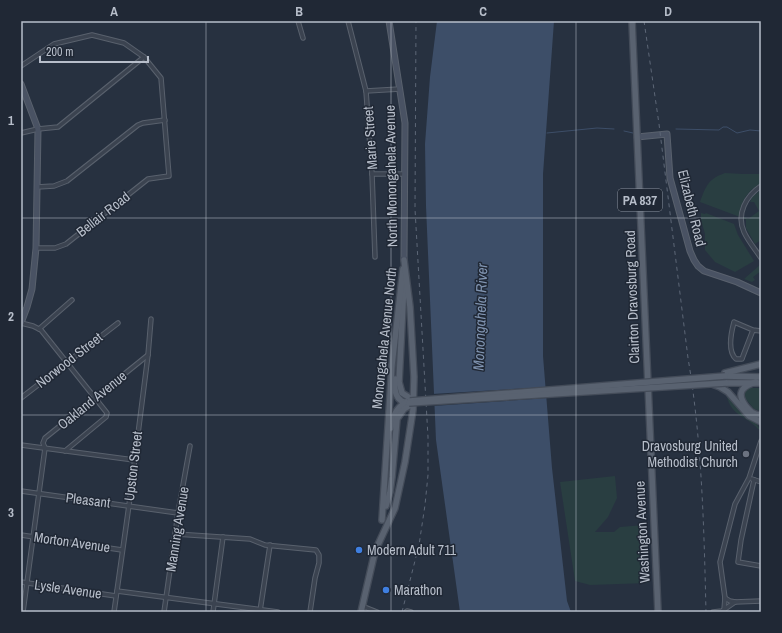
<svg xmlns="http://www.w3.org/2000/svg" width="782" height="633" viewBox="0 0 782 633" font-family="'Archivo Narrow',sans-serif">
	<rect width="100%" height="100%" fill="#273140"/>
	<g fill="#293e41">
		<path d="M725,173L743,174H761V183C749,190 743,198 740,211H741L740,217L700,202C706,186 708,179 725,173Z"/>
		<polygon points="761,190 761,240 755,244 746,228 746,219 744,219 744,217 748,219 759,211 754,202 750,202 752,197"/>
		<polygon points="701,213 705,214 706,213 734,224 738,235 754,261 735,272 715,262 705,250 705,234 701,220"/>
		<polygon points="761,264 761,271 753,277 755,280 752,282 744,279"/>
		<polygon points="749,388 761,388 761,411 754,409 745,398 745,392"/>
		<path d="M727,396L745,416L756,423L760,429H758C748,417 730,415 727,396Z"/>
		<polygon points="615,476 617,498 608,517 595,532 614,532 620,527 644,525 648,583 590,585 575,581 560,482"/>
	</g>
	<polygon fill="#3d4e68" points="437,21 554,21 543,174 543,356 552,468 567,601 571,612 460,612 436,440 426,206 425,144 430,77"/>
	<polygon fill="#273140" points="547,387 548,398 433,406 432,394"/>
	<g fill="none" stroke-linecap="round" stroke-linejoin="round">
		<g stroke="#3d4e68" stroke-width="1">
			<polyline points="676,129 719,130 723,127 727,127 737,133 750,130 761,131"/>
			<polyline points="624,131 633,133"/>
			<polyline points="547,133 597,128 614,129"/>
		</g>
		<g stroke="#59616d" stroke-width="5.5">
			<g id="street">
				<polyline points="298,21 303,38"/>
				<polyline points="348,21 366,91 372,174 375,257"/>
				<polyline points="21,66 54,44 92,35 124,43 144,57 161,78 169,176 148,179 66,244 55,248 36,248"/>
				<polyline points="366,91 400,89"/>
				<polyline points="21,133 38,129 58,127 144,57"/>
				<polyline points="372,174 404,174"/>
				<path d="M761,186C746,196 736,214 744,232C748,241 755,249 761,258"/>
				<polyline points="37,187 54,186 67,181 138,125 143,123 165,120"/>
				<polyline points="21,323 33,326 41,330 107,413 106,417 65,451"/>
				<polyline points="39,329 72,300"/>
				<path d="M753,330L743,356L742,359H736C727,351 731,333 734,322L753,330L761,331"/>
				<polyline points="21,398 118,323"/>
				<polyline points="21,445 134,460"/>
				<polyline points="752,479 761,482"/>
				<polyline points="754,480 741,540 738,562 761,566"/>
				<polyline points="21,491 178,513"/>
				<polyline points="176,534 250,539 265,545 316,550 319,555 319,563 315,578 310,612"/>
				<polyline points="21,535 122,550"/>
				<polyline points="21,582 116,596"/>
				<polyline points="117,591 278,612"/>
				<polyline points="725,598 730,601 735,602"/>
				<polyline points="362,606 377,612"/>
				<polyline points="724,610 725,598 720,562 735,504 749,478 761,441"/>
				<polyline points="260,611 270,545"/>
				<polyline points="23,612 45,448 43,443 45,438 148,355"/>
				<polyline points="114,612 129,505 148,355 151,319"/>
				<polyline points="164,612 178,513 190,446"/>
				<polyline points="213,612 223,537"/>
				<polyline points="406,612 407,611 411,612"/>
				<polyline points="713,612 722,611 735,602 761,601"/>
			</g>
		</g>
		<g stroke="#59616d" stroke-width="7">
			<g id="secondary">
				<polyline points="389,21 405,123 404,260"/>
				<polyline points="21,84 38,129 36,248 32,289 27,307 21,323"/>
				<polyline points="637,137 667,134 670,178 690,251 694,260 698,266 704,271 737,282 761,293"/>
			</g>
		</g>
		<g stroke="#444c59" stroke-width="8">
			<g id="primary">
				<polyline points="632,21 658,612"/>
				<polyline points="404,284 399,382 402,393 410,398"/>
				<polyline points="725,373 761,364"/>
				<polyline points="725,376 761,377"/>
				<path d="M395,379C394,390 395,402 409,403"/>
				<path d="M756,382C743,386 736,392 745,405C750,411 753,415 761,415"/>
				<polyline points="726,383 761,383"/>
				<polyline points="712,384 720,387 728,392 749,416 761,422"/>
				<path d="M391,428C392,417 396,408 406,402"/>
				<polyline points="386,506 390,492 392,477 397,419 404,409 409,406"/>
				<polyline points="382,520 392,365 403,269"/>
				<polyline points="376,549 395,508 405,462 413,410 414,377 410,307 404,260"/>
				<polyline points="361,612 376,547"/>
			</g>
		</g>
		<use href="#street" stroke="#3b4350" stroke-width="3.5"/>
		<use href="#secondary" stroke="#495263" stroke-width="5"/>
		<use href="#primary" stroke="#596270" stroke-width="5.5"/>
		<g stroke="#5d6777" stroke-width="1" stroke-dasharray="4 4" stroke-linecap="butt">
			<path d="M644,21L659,124L688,358C702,441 704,528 706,612"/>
			<polyline points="402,612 419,545 425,505 428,475 428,437 415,209 416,21"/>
		</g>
		<g stroke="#444c59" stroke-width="8" stroke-linecap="butt">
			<g id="primary-bridge">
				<polyline points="410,401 725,376"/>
				<polyline points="409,403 726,383"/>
			</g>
		</g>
		<use href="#primary-bridge" stroke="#596270" stroke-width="5.5"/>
	</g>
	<path fill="none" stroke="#b7beca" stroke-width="1" stroke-opacity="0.55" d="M206,21V612M391,21V612M576,21V612M21,218H761M21,415H761"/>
	<circle fill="#6b7280" stroke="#202835" stroke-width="1.5" cx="746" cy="454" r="4"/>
	<g fill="#3f7fe0" stroke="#202835" stroke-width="1.5">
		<circle cx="359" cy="550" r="4"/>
		<circle cx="386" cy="590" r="4"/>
	</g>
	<g text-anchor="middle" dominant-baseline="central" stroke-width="3" stroke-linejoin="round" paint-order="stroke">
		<rect fill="#202835" stroke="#8a919d" stroke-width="1" x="618" y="189" width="44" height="22" rx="3"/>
		<g font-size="13" font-weight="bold" fill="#b7beca">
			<text x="640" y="200">PA 837</text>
		</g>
		<g font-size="14" fill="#b7beca" stroke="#202835">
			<text transform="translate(370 138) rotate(-94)">Marie Street</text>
			<text transform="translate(391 176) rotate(-91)">North Monongahela Avenue</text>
			<text transform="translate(692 208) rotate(76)">Elizabeth Road</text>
			<text transform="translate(103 214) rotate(-38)">Bellair Road</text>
			<text transform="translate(632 297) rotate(-92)">Clairton Dravosburg Road</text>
			<text transform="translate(384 338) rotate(-84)">Monongahela Avenue North</text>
			<text transform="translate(69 360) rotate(-38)">Norwood Street</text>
			<text transform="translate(92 400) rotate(-39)">Oakland Avenue</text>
			<text transform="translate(133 466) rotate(-83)">Upston Street</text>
			<text transform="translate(88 500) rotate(7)">Pleasant</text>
			<text transform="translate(177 529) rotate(-81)">Manning Avenue</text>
			<text transform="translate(642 532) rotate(-93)">Washington Avenue</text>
			<text transform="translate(72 542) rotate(8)">Morton Avenue</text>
			<text transform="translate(68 589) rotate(8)">Lysle Avenue</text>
		</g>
		<g font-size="14" fill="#b7beca" stroke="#202835" text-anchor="start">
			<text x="738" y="446" text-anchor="end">Dravosburg United<tspan x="738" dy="16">Methodist Church</tspan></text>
			<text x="367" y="550">Modern Adult 711</text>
			<text x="394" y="590">Marathon</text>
		</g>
		<g font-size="15" font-style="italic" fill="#8094b1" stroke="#202835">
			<text transform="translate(480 317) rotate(-88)">Monongahela River</text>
		</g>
	</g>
	<rect width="782" height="633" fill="none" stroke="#202835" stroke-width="44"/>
	<path d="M40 56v6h108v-6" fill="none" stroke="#b7beca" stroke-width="2"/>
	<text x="46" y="56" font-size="12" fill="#b7beca" stroke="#202835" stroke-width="3" paint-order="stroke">200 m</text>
	<rect x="22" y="22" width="738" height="589" fill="none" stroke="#b7beca" stroke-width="1.5"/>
	<g font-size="13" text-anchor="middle" font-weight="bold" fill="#b7beca">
		<text x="114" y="16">A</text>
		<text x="299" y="16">B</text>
		<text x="483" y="16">C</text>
		<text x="668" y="16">D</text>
		<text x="11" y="125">1</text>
		<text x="11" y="321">2</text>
		<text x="11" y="517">3</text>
	</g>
</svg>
